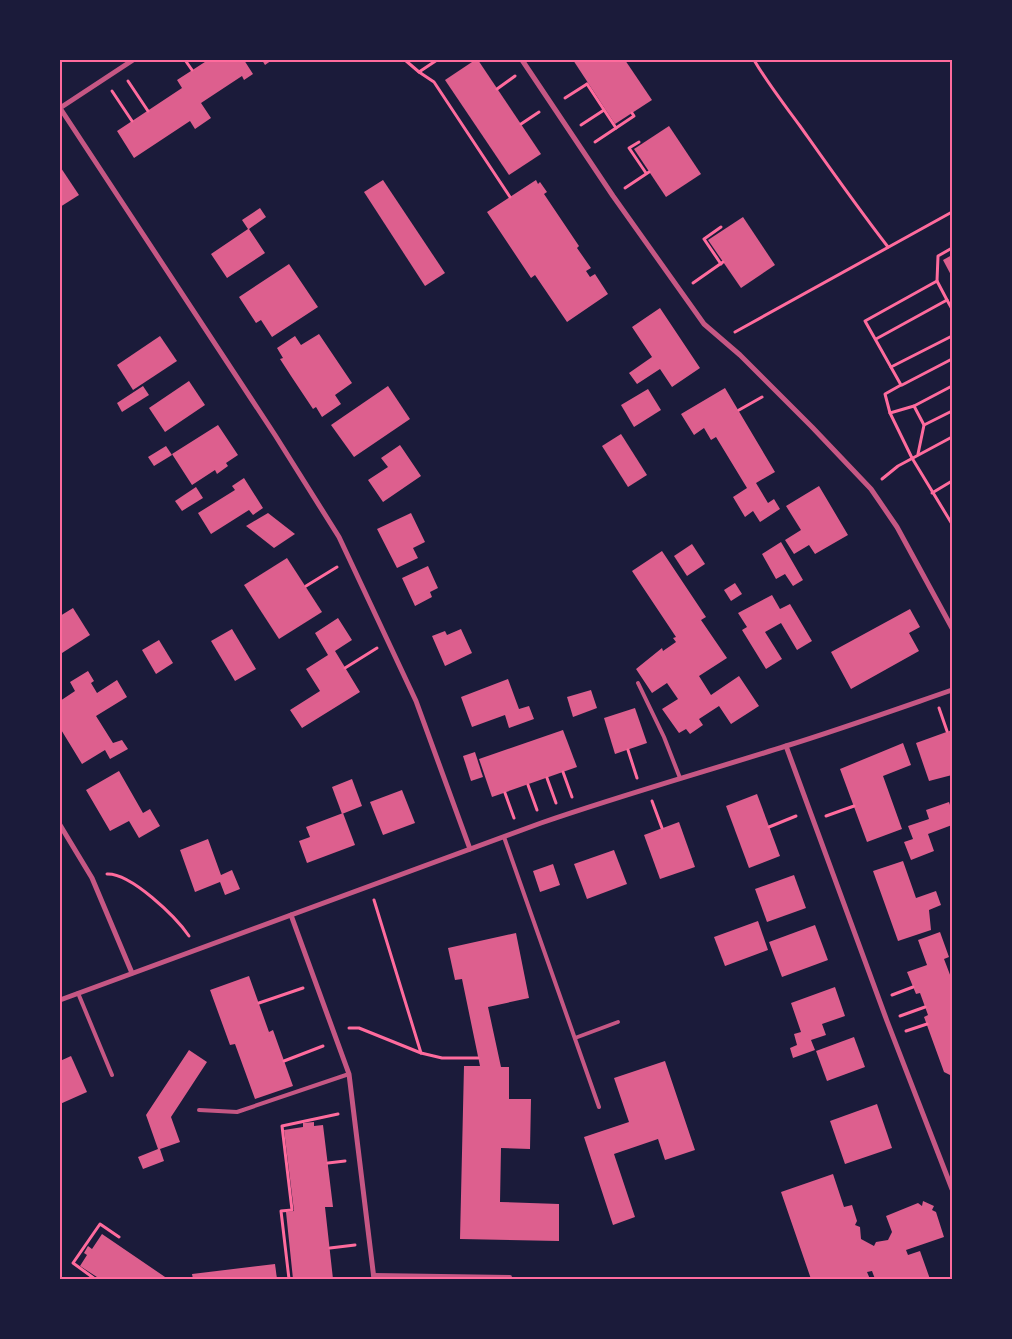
<svg xmlns="http://www.w3.org/2000/svg" width="1012" height="1339" viewBox="0 0 1012 1339" font-family="Signika,sans-serif">
	<rect width="100%" height="100%" fill="#1b1b3a"/>
	<g fill="#dd5f8e">
		<polygon points="208,60 244,60 253,74 244,80 242,76 201,103 211,118 195,129 190,121 134,158 117,131 182,88 177,80"/>
		<polygon points="262,60 272,60 265,65"/>
		<polygon points="475,60 478,60 541,154 509,175 445,80"/>
		<polygon points="573,60 625,60 652,100 615,124"/>
		<polygon points="669,126 701,174 666,197 634,149"/>
		<polygon points="61,168 79,195 60,207 60,169"/>
		<polygon points="383,180 445,273 425,286 364,192"/>
		<polygon points="536,180 538,184 540,182 547,192 544,194 579,246 577,248 591,268 586,271 590,277 595,274 608,294 567,322 535,275 531,278 487,212"/>
		<polygon points="260,208 266,217 249,229 265,253 227,278 211,254 248,229 242,220"/>
		<polygon points="743,217 775,265 741,288 708,240"/>
		<polygon points="952,255 952,277 943,260"/>
		<polygon points="289,264 318,307 272,337 261,320 256,323 239,297"/>
		<polygon points="660,308 700,368 672,387 660,369 637,384 629,373 652,357 632,327"/>
		<polygon points="319,334 352,383 335,395 341,404 322,417 316,407 313,409 291,376 280,359 283,358 277,348 295,336 301,345"/>
		<polygon points="160,336 177,361 133,390 117,365"/>
		<polygon points="189,381 205,405 165,432 149,408"/>
		<polygon points="143,386 149,395 122,412 117,403"/>
		<polygon points="388,386 410,419 354,457 331,425"/>
		<polygon points="725,388 775,472 756,483 768,503 774,499 780,509 760,522 753,511 745,517 733,497 747,488 716,437 711,440 704,428 694,435 681,414"/>
		<polygon points="648,389 661,410 634,427 621,405"/>
		<polygon points="218,425 238,455 226,463 228,466 217,474 215,470 192,485 172,454"/>
		<polygon points="621,434 647,475 628,487 602,446"/>
		<polygon points="400,445 421,476 383,502 368,480 388,467 381,458"/>
		<polygon points="166,446 172,455 154,466 148,457"/>
		<polygon points="244,478 263,508 253,515 249,510 211,534 198,513 235,490 232,486"/>
		<polygon points="819,486 848,535 815,554 809,545 794,554 785,540 801,530 786,506"/>
		<polygon points="196,487 203,498 182,511 175,501"/>
		<polygon points="268,513 295,534 274,548 246,526"/>
		<polygon points="411,513 425,542 413,548 418,558 397,568 377,529"/>
		<polygon points="781,542 803,580 793,586 785,574 776,579 762,554"/>
		<polygon points="692,544 705,564 687,576 674,556"/>
		<polygon points="662,551 706,617 701,620 727,658 699,676 711,695 739,676 759,706 731,724 719,706 699,719 703,725 690,734 686,729 679,733 662,709 678,699 667,683 652,693 636,669 662,648 663,651 676,642 673,638 676,637 632,571"/>
		<polygon points="287,558 322,612 279,639 244,585"/>
		<polygon points="428,566 438,588 430,592 432,597 415,606 402,578"/>
		<polygon points="735,583 742,594 731,601 724,590"/>
		<polygon points="772,595 780,609 790,604 812,641 797,650 781,623 765,632 782,659 766,669 742,630 747,627 738,613"/>
		<polygon points="73,608 90,635 62,653 60,616"/>
		<polygon points="910,609 920,627 909,633 919,651 851,689 831,652"/>
		<polygon points="338,618 352,640 335,651 360,692 302,728 290,710 320,691 306,669 328,655 315,633"/>
		<polygon points="232,629 256,669 235,681 211,641"/>
		<polygon points="461,629 472,653 445,666 432,636 445,631 447,635"/>
		<polygon points="159,640 173,663 156,674 142,650"/>
		<polygon points="88,671 94,681 91,683 97,693 117,680 127,697 96,716 113,743 122,740 128,749 110,759 105,750 82,764 60,728 60,701 75,691 70,682"/>
		<polygon points="508,679 519,709 529,706 534,719 509,728 505,715 472,727 461,697"/>
		<polygon points="591,690 597,708 573,717 567,697"/>
		<polygon points="635,708 647,743 615,754 604,718"/>
		<polygon points="563,730 577,767 492,797 479,759"/>
		<polygon points="952,730 952,775 929,781 916,743"/>
		<polygon points="903,743 911,765 883,776 902,829 867,842 840,769"/>
		<polygon points="475,752 483,777 471,781 463,756"/>
		<polygon points="119,771 143,813 150,809 160,826 139,838 129,821 110,831 86,790"/>
		<polygon points="352,779 362,806 342,814 332,787"/>
		<polygon points="402,790 415,823 383,835 370,802"/>
		<polygon points="757,794 780,856 749,868 726,806"/>
		<polygon points="949,802 952,811 952,825 928,834 934,851 911,860 904,842 913,839 908,826 929,819 926,810"/>
		<polygon points="343,813 355,845 307,863 299,841 310,837 306,827"/>
		<polygon points="679,822 695,867 660,879 644,835"/>
		<polygon points="208,839 221,875 232,870 240,889 225,895 220,882 195,892 180,850"/>
		<polygon points="614,850 627,884 587,899 574,864"/>
		<polygon points="903,861 916,898 936,891 941,905 929,910 931,930 898,941 873,871"/>
		<polygon points="553,864 560,885 540,892 533,871"/>
		<polygon points="794,875 806,908 767,922 755,889"/>
		<polygon points="758,921 768,950 725,966 714,937"/>
		<polygon points="815,925 828,960 782,977 769,942"/>
		<polygon points="940,932 949,957 944,959 952,980 952,1076 944,1072 924,1017 928,1015 920,993 916,994 907,972 927,965 918,940"/>
		<polygon points="516,933 529,998 488,1007 501,1067 509,1067 509,1099 531,1099 530,1149 501,1148 500,1202 559,1204 559,1241 460,1239 464,1066 480,1066 462,979 455,980 448,948"/>
		<polygon points="249,976 269,1032 273,1030 293,1086 255,1099 235,1044 230,1045 210,990"/>
		<polygon points="835,987 845,1016 822,1024 826,1035 811,1040 815,1050 793,1058 790,1048 797,1045 794,1034 801,1032 791,1003"/>
		<polygon points="854,1037 865,1067 827,1081 816,1051"/>
		<polygon points="189,1050 207,1062 171,1117 180,1142 160,1149 164,1161 143,1169 138,1157 158,1149 146,1115"/>
		<polygon points="71,1056 87,1092 60,1104 60,1061"/>
		<polygon points="665,1061 695,1150 665,1160 658,1139 614,1154 635,1217 613,1225 584,1137 629,1122 614,1078"/>
		<polygon points="877,1104 892,1148 845,1164 830,1121"/>
		<polygon points="314,1122 314,1126 323,1125 333,1207 325,1207 333,1279 293,1279 286,1212 294,1211 284,1130 303,1127 303,1123"/>
		<polygon points="833,1174 844,1207 852,1205 857,1221 855,1225 860,1227 861,1239 874,1246 876,1242 888,1240 892,1232 886,1216 918,1203 922,1206 923,1201 934,1206 932,1210 936,1212 944,1237 906,1250 908,1255 920,1251 930,1279 875,1279 872,1271 867,1272 870,1279 811,1279 781,1192"/>
		<polygon points="102,1234 168,1279 100,1279 80,1266 87,1255 84,1253 88,1246 92,1249"/>
		<polygon points="275,1264 277,1279 193,1279 192,1274"/>
	</g>
	<g fill="none" stroke-linecap="round" stroke-linejoin="round">
		<g stroke="#ff6b9d" stroke-width="3">
			<polyline points="185,60 192,70"/>
			<polyline points="405,60 419,72 437,60"/>
			<path d="M754,60C768,84 784,104 800,126C829,167 857,207 888,247"/>
			<polyline points="419,72 434,82 510,197"/>
			<polyline points="128,81 148,111"/>
			<polyline points="587,84 616,128"/>
			<polyline points="497,89 515,76"/>
			<polyline points="112,91 132,121"/>
			<polyline points="565,98 587,84"/>
			<polyline points="521,124 539,112"/>
			<polyline points="581,125 604,110"/>
			<polyline points="595,142 634,116 632,113"/>
			<polyline points="639,142 629,148 646,173"/>
			<polyline points="625,188 649,172"/>
			<polyline points="721,264 704,239 721,227"/>
			<polyline points="937,281 938,256 952,248"/>
			<polyline points="693,283 723,262"/>
			<polyline points="947,300 952,309"/>
			<polyline points="735,332 952,212"/>
			<polyline points="876,339 947,300 937,281 865,321 901,385 885,394 890,413"/>
			<polyline points="891,367 952,336"/>
			<polyline points="902,385 952,359"/>
			<polyline points="914,406 890,413 912,458 952,524"/>
			<polyline points="739,410 762,397"/>
			<polyline points="924,425 952,411"/>
			<polyline points="918,454 924,425 914,406 952,386"/>
			<polyline points="882,479 898,466 952,437"/>
			<polyline points="932,493 952,481"/>
			<polyline points="306,586 337,567"/>
			<polyline points="345,668 377,648"/>
			<polyline points="939,708 947,731"/>
			<polyline points="628,750 637,778"/>
			<polyline points="563,772 572,797"/>
			<polyline points="547,778 556,803"/>
			<polyline points="528,785 537,810"/>
			<polyline points="505,793 514,818"/>
			<polyline points="652,801 662,828"/>
			<polyline points="826,816 854,806"/>
			<polyline points="769,827 796,816"/>
			<path d="M107,874C131,873 176,917 189,936"/>
			<polyline points="374,900 421,1053"/>
			<polyline points="892,995 913,987"/>
			<polyline points="259,1003 303,988"/>
			<polyline points="900,1016 925,1007"/>
			<polyline points="349,1028 359,1028 421,1053 442,1058 478,1058"/>
			<polyline points="906,1031 927,1024"/>
			<polyline points="284,1061 323,1046"/>
			<polyline points="328,1163 345,1161"/>
			<polyline points="330,1248 355,1245"/>
			<polyline points="95,1279 73,1263 100,1224 119,1237"/>
			<polyline points="289,1279 281,1211 292,1210 282,1126 338,1114"/>
		</g>
		<g stroke="#c65784" stroke-width="4">
			<polyline points="638,683 664,737 680,778"/>
			<polyline points="504,837 599,1107"/>
			<polyline points="78,993 112,1075"/>
			<polyline points="575,1038 618,1022"/>
			<polyline points="199,1110 237,1112 349,1074"/>
			<polyline points="373,1275 510,1277"/>
		</g>
		<g stroke="#c65784" stroke-width="5">
			<polyline points="522,60 613,196 704,324 740,355 812,427 871,489 897,527 952,628"/>
			<polyline points="60,108 275,435 339,537 416,701 470,849"/>
			<polyline points="60,108 133,60"/>
			<polyline points="786,746 887,1021 952,1189"/>
			<polyline points="60,825 92,878 132,973"/>
			<polyline points="291,915 349,1074 374,1279"/>
			<path d="M60,1000C220,941 380,881 541,823C622,795 704,772 786,746C841,729 897,709 952,690"/>
		</g>
	</g>
	<rect width="1012" height="1339" fill="none" stroke="#1b1b3a" stroke-width="122"/>
	<rect x="61" y="61" width="890" height="1217" fill="none" stroke="#ff6b9d" stroke-width="2"/>
</svg>
